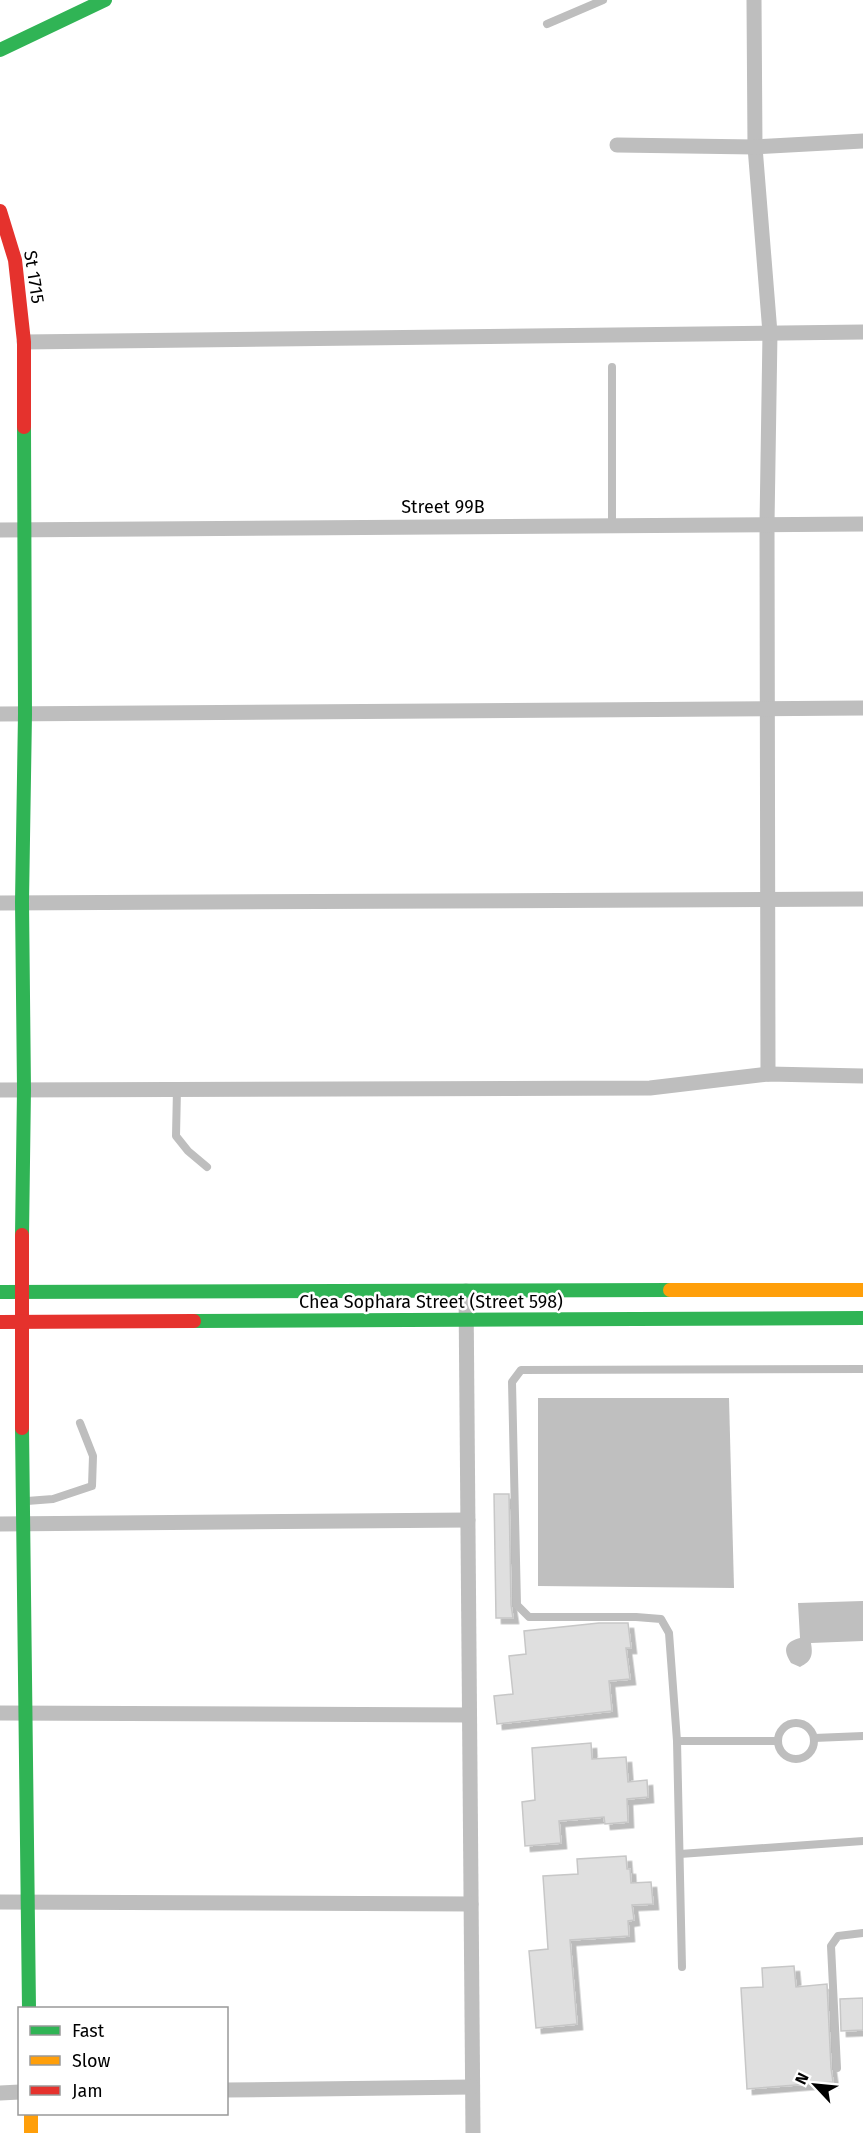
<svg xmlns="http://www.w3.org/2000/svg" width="863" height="2133" viewBox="0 0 863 2133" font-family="'Fira Sans',sans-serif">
	<defs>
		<filter id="shadow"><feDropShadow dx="5.5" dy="5.5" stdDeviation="0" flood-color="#0004"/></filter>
	</defs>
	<rect width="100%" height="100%" fill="#fff"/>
	<g fill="#bfbfbf">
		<polygon points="538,1398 729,1398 734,1588 538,1586"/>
		<path d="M863,1601V1641L811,1643C813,1655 812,1661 800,1667L791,1663C783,1650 784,1642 800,1638L798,1603Z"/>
	</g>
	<g fill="#dfdfdf" stroke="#c7c7c7" stroke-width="1.5" filter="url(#shadow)">
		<polygon points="494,1494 509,1494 511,1605 513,1618 496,1618"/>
		<polygon points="599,1623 628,1623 631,1648 626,1648 630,1679 609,1681 612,1711 497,1724 494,1696 513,1694 509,1656 526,1654 524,1631"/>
		<polygon points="591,1743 592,1759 626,1757 628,1782 647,1780 648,1797 627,1799 628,1822 605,1824 604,1817 559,1821 561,1843 525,1846 522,1802 535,1800 532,1748"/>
		<polygon points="626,1856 627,1869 630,1869 631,1883 651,1882 653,1904 632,1905 634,1920 628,1921 629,1936 570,1940 577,2024 536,2028 529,1951 548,1949 543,1876 578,1874 577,1859"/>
		<polygon points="794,1966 796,1987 827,1984 831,2068 833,2082 747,2089 741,1988 763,1987 762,1968"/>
		<polygon points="863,1998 863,2030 841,2031 840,1999"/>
	</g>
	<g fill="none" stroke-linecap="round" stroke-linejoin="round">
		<g stroke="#bebebe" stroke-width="8">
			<polyline points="547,24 603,0"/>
			<polyline points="612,367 612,525"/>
			<polyline points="177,1089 176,1136 188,1151 207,1167"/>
			<polyline points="27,1501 53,1499 92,1486 93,1456 80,1423"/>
			<circle cx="796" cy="1741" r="18"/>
			<polyline points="814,1738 863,1736"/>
			<polyline points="677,1741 778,1741"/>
			<polyline points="680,1854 863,1841"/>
			<polyline points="682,1967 677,1741 669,1633 661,1619 636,1617 529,1617 517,1605 512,1382 521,1370 863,1369"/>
			<polyline points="837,2068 831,1946 838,1936 863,1933"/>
		</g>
		<g stroke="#bebebe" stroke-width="15">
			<polyline points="754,0 755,147 770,333 767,524 768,1074"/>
			<polyline points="617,145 755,147 863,141"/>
			<polyline points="24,342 863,332"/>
			<polyline points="0,530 863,524"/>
			<polyline points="0,714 863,708"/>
			<polyline points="0,903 863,899"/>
			<polyline points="0,1090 650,1088 768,1074 863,1076"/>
			<polyline points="466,1291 473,2133"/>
			<polyline points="0,1524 468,1520"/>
			<polyline points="0,1713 469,1715"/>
			<polyline points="0,1902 471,1904"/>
			<polyline points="226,2090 472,2087"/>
			<polyline points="0,2093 20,2092"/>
		</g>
		<g stroke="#30b455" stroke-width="14">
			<polyline points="0,50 105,0"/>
			<polyline points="22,1235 24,1089 22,902 25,714 24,427"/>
			<polyline points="0,1292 670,1290"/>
			<polyline points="194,1321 863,1318"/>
			<polyline points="22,1428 29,2008"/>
		</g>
		<g stroke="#ff9f0a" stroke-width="14">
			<polyline points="670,1290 863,1290"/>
			<polyline points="31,2114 31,2133"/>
		</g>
		<g stroke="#e5322d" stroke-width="14">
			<polyline points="0,211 15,260 24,342 24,427"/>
			<polyline points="22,1235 22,1428"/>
			<polyline points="0,1322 194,1321"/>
		</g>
	</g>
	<g text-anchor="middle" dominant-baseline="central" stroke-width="5" stroke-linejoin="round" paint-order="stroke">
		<g font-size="18" fill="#000" stroke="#fff">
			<text transform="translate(34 277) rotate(81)">St 1715</text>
			<text x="443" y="507">Street 99B</text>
			<text x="431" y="1302">Chea Sophara Street (Street 598)</text>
		</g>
	</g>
	<rect x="18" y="2007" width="210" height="108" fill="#ffffff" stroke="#999999" stroke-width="1.5"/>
	<rect x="30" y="2026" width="30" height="9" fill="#30b455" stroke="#999999" stroke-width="1.5"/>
	<text x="72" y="2037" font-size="18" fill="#000000">Fast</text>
	<rect x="30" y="2056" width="30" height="9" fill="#ff9f0a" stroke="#999999" stroke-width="1.5"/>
	<text x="72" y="2067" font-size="18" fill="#000000">Slow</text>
	<rect x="30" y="2086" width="30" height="9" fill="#e5322d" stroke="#999999" stroke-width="1.5"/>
	<text x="72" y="2097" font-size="18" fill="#000000">Jam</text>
	<g transform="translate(815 2085) rotate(296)" stroke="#ffffff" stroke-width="4.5" paint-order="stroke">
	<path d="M0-4.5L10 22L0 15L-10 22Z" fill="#000000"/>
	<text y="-9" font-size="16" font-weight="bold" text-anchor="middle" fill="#000000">N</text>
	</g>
</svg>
